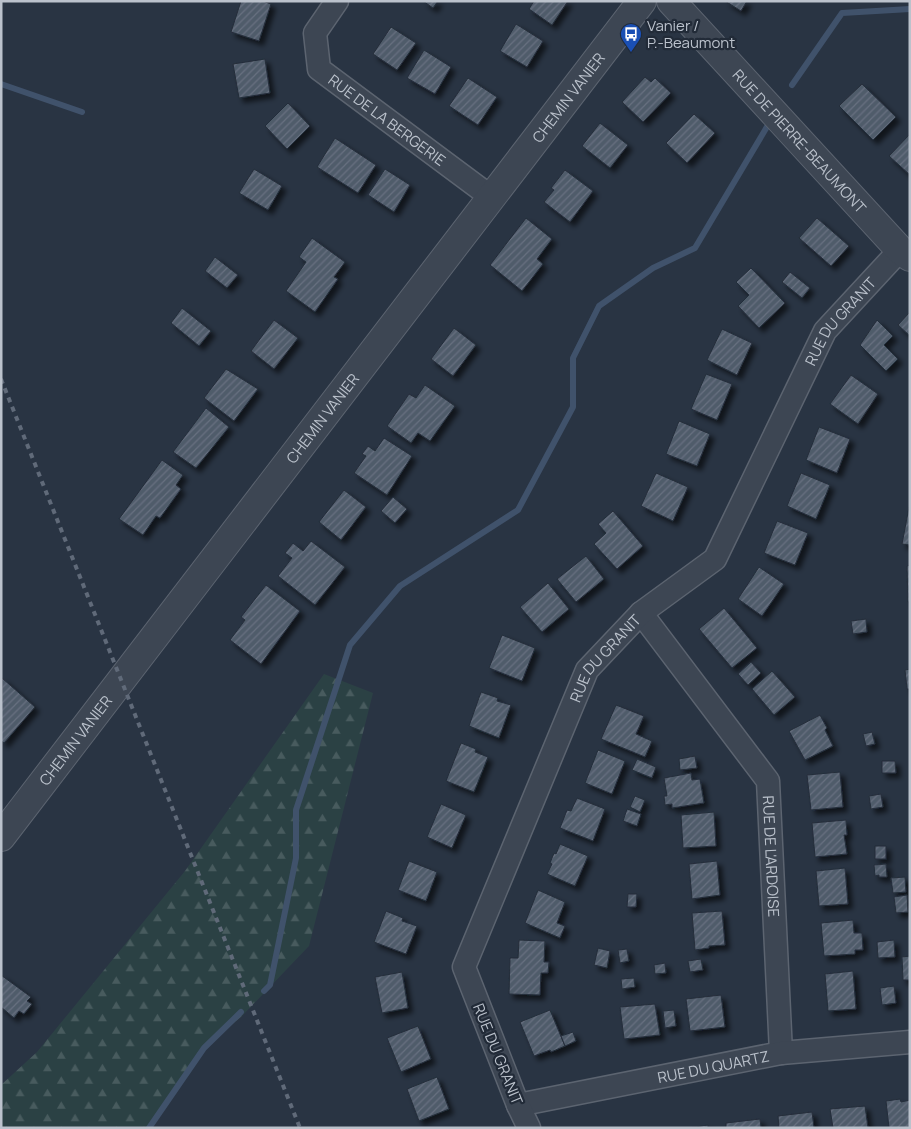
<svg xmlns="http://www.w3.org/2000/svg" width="911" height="1129" viewBox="0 0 911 1129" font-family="Manrope,sans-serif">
	<defs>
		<pattern id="forest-firs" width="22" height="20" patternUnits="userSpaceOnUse" patternTransform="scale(1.25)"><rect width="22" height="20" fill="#2b4144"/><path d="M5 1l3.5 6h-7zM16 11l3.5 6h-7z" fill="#485b5e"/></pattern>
		<pattern id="building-hatch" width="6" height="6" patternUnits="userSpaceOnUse" patternTransform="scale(1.25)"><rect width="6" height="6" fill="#505b6b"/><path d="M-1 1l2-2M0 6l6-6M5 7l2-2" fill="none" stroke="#67717f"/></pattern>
		<filter id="shadow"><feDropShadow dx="4.5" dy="4.5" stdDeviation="2.5" flood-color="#0009"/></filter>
	</defs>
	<rect width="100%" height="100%" fill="#293443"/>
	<polygon fill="url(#forest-firs)" points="324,674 373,693 309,946 242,1016 204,1048 149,1128 1,1128 1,1085 37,1052 185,871"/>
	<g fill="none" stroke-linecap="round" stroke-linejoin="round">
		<g stroke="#40526b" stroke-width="6">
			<polyline points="1,84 82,112"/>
			<polyline points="792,85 842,13 910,9"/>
			<polyline points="264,991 270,985 296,858 296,810 350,645 400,586 518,510 573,407 573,358 599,306 653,268 695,248 771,120"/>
			<polyline points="149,1128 204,1048 241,1012"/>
		</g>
	</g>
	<g fill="url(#building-hatch)" stroke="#242d3a" filter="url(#shadow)">
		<polygon points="241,1 263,1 271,4 259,41 231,32"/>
		<polygon points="423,1 438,1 433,8"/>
		<polygon points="534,1 568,1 552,25 529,9"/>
		<polygon points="725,1 747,1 741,11"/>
		<polygon points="516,24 543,41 527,67 500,51"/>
		<polygon points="391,27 416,43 397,70 373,54"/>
		<polygon points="424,50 451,67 435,94 407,78"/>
		<polygon points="265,59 270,93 239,98 233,64"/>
		<polygon points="645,77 651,82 655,78 671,93 643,122 622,102"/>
		<polygon points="468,78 497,97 478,125 449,106"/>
		<polygon points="862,84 896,117 873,140 839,106"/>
		<polygon points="288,103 310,126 287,149 265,126"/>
		<polygon points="694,114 715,133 687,163 666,143"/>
		<polygon points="600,123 628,145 610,168 582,146"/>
		<polygon points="910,134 910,175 889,156"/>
		<polygon points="335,138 376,165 358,193 317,167"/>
		<polygon points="254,169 282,186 268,210 239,193"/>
		<polygon points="385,169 410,185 394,212 368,195"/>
		<polygon points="565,170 593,191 570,222 544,202 554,190 551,188"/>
		<polygon points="526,218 552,239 537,259 543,264 522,291 490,265"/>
		<polygon points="817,218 849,246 831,266 799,238"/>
		<polygon points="312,238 345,262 334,277 338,279 315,312 286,291 306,262 299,257"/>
		<polygon points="215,257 238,275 227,288 205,271"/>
		<polygon points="751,268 785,303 759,328 738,306 749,295 736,282"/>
		<polygon points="790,272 810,288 802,298 782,282"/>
		<polygon points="182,308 211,331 199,346 171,323"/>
		<polygon points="910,312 910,336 898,325"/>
		<polygon points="274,320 298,338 274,369 251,351"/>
		<polygon points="877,320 893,336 884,345 898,359 886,371 860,345"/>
		<polygon points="454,328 476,345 453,376 431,359"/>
		<polygon points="722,329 752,343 737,375 707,360"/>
		<polygon points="226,369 258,389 234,421 204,398"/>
		<polygon points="706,374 732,384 717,420 691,409"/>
		<polygon points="851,375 878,394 858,424 830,404"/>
		<polygon points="425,385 455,406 430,441 418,433 411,443 387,426 409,394 416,398"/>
		<polygon points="206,408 229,427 196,468 173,452"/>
		<polygon points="679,421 710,434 697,466 666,454"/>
		<polygon points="819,427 850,439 837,473 806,460"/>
		<polygon points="384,438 412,456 387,495 354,473 366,456 362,454 368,446 375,451"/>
		<polygon points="162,460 183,475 176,485 181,489 160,518 156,516 143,535 119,519"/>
		<polygon points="656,473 688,487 673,521 641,506"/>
		<polygon points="801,473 830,485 816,519 787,506"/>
		<polygon points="344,490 366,507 341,540 319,522"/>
		<polygon points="393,497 407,509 395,523 381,511"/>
		<polygon points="909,507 910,507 910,545 902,544"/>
		<polygon points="613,511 643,546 617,569 594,544 606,533 598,524"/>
		<polygon points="777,521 808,533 795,565 764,553"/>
		<polygon points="311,541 345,567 315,605 278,576 292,558 285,553 293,543 303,551"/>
		<polygon points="586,556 604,579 576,602 557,579"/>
		<polygon points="910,565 910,602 908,602 907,566"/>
		<polygon points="759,567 784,584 762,616 738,599"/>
		<polygon points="548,583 569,609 542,632 520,607"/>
		<polygon points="266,585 300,611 261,664 230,640 245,620 241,617"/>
		<polygon points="724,608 757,648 732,668 699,629"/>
		<polygon points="866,619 867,632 853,634 851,621"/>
		<polygon points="502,635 535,648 522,681 489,668"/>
		<polygon points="751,662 761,673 748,685 738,674"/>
		<polygon points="910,669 910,689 907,689 905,670"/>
		<polygon points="772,671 795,697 774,715 752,689"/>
		<polygon points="2,678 35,707 4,743 1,741"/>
		<polygon points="481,692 498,698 497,701 511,705 499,738 469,726"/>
		<polygon points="616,705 644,716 636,734 652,741 645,757 601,739"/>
		<polygon points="820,715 827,728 825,730 833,746 805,760 789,731"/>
		<polygon points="872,732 875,744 866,746 863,734"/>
		<polygon points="461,743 476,749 475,752 488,757 474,792 446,781"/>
		<polygon points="598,750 625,761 612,794 585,783"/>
		<polygon points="695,756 697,768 680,770 679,759"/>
		<polygon points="637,759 656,767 652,778 632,770"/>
		<polygon points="882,761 895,761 896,773 882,773"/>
		<polygon points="840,772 843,807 811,810 807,775"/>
		<polygon points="691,773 692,780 700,779 704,803 672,808 672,804 665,805 664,796 667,796 664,778"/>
		<polygon points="881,794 883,807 871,809 869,796"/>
		<polygon points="635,796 645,800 640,812 630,807"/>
		<polygon points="577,798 605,809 593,841 560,828 567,810 571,811"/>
		<polygon points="441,804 466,815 452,848 427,837"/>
		<polygon points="627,809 641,814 637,826 623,821"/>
		<polygon points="714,812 716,846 683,848 681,815"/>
		<polygon points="846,820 847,835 844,835 847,854 815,857 812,823"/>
		<polygon points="560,844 588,856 575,886 547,874 552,864 550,863 554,853 556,854"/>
		<rect x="875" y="846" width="11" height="13"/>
		<polygon points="409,861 437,872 426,901 398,890"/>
		<polygon points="717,861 720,895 692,899 689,864"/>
		<polygon points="886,864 887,877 879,877 879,875 875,876 874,865"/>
		<polygon points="845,868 848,904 819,906 816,871"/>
		<polygon points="905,877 906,892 893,893 891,878"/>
		<polygon points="538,890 565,902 557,923 565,926 560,938 525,923"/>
		<polygon points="628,894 637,894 636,907 627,907"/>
		<polygon points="907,895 908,912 896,913 894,897"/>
		<polygon points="386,911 403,918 402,921 417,926 406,954 374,942"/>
		<polygon points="722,911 725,945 709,946 709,948 695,950 692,913"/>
		<polygon points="853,920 854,933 862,933 863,950 855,950 855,954 824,956 821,923"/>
		<polygon points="519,940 545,941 544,962 549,962 548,973 541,973 540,995 509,994 510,958 518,958"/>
		<polygon points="894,940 895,957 878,958 877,942"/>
		<polygon points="598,948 610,951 607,968 594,965"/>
		<polygon points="627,949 629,961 620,963 618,950"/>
		<polygon points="910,956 910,980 903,980 902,957"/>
		<polygon points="701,959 703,970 690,972 688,961"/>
		<polygon points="665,963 666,973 655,974 654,965"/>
		<polygon points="853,971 856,1009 828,1011 825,974"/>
		<polygon points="402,972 408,1008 382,1013 375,977"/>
		<polygon points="1,975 31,997 27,1001 32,1004 24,1014 19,1011 14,1018 1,1007"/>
		<polygon points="634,978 635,987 622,989 621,979"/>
		<polygon points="894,986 896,1003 882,1005 880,988"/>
		<polygon points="721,995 725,1027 690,1031 686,999"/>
		<polygon points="655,1004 660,1035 624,1039 620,1007"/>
		<polygon points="550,1010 565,1046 551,1052 550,1050 534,1056 520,1022"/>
		<polygon points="674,1010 676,1026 665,1028 663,1011"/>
		<polygon points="418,1026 431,1059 401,1072 387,1038"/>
		<polygon points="573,1032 576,1041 565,1046 561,1036"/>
		<polygon points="437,1077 449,1109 419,1121 407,1089"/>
		<polygon points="900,1099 901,1102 910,1100 910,1128 889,1128 886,1101"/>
		<polygon points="865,1106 868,1128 833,1128 830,1109"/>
		<polygon points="812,1112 814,1128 779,1128 778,1116"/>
		<polygon points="760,1119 761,1128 726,1128 726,1123"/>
		<polygon points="708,1125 708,1128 689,1128"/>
	</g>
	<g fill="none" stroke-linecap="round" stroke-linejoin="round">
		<g stroke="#5c6470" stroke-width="25">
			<g id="minor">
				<path id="s1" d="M337,1L315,33L319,69L491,197"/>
				<path id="s2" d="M641,613L768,781L781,1053"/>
				<path id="s3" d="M518,1105L781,1053L910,1042"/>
				<path id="s4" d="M529,1128L518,1105L464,967L587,670L641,613L715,559L825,331L900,250"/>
			</g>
		</g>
		<g stroke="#5c6470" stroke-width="30">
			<g id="tertiary">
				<path id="s5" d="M671,1L900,250L910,257"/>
				<path id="s6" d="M1,837L642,1"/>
			</g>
		</g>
		<use href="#minor" stroke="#3d4653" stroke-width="22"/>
		<use href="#tertiary" stroke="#3d4653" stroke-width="28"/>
		<polyline stroke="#606a79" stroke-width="4" stroke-dasharray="5 5" stroke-linecap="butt" points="1,379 300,1128"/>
	</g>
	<defs>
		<g id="bus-pin" transform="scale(1.125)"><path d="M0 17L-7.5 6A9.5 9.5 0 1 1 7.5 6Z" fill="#1a4fb4" stroke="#222b38"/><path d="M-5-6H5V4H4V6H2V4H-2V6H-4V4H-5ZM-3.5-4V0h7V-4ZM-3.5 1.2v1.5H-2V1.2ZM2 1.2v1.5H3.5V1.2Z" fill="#fff"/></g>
	</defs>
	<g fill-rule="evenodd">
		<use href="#bus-pin" x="631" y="34"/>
	</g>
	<g text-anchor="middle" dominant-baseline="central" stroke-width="4.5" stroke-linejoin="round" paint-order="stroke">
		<g font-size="15" fill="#bbc2cc" stroke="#222b38" text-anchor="start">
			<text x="647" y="25">Vanier /<tspan x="647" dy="17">P.-Beaumont</tspan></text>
		</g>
		<g font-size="15" fill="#bbc2cc" stroke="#222b38">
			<text stroke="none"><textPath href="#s6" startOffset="932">CHEMIN VANIER</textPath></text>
			<text stroke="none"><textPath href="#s1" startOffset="160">RUE DE LA BERGERIE</textPath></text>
			<text stroke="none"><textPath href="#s5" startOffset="190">RUE DE PIERRE-BEAUMONT</textPath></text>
			<text stroke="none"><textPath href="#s4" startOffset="935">RUE DU GRANIT</textPath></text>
			<text stroke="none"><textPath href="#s6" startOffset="528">CHEMIN VANIER</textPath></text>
			<text stroke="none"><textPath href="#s4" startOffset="515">RUE DU GRANIT</textPath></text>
			<text stroke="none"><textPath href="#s6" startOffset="122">CHEMIN VANIER</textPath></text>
			<text stroke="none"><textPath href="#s2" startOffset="286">RUE DE L'ARDOISE</textPath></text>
			<text transform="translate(498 1054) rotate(68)">RUE DU GRANIT</text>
			<text stroke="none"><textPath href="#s3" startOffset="199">RUE DU QUARTZ</textPath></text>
		</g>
	</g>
	<rect width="911" height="1129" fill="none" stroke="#bbc2cc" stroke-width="5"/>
</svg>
